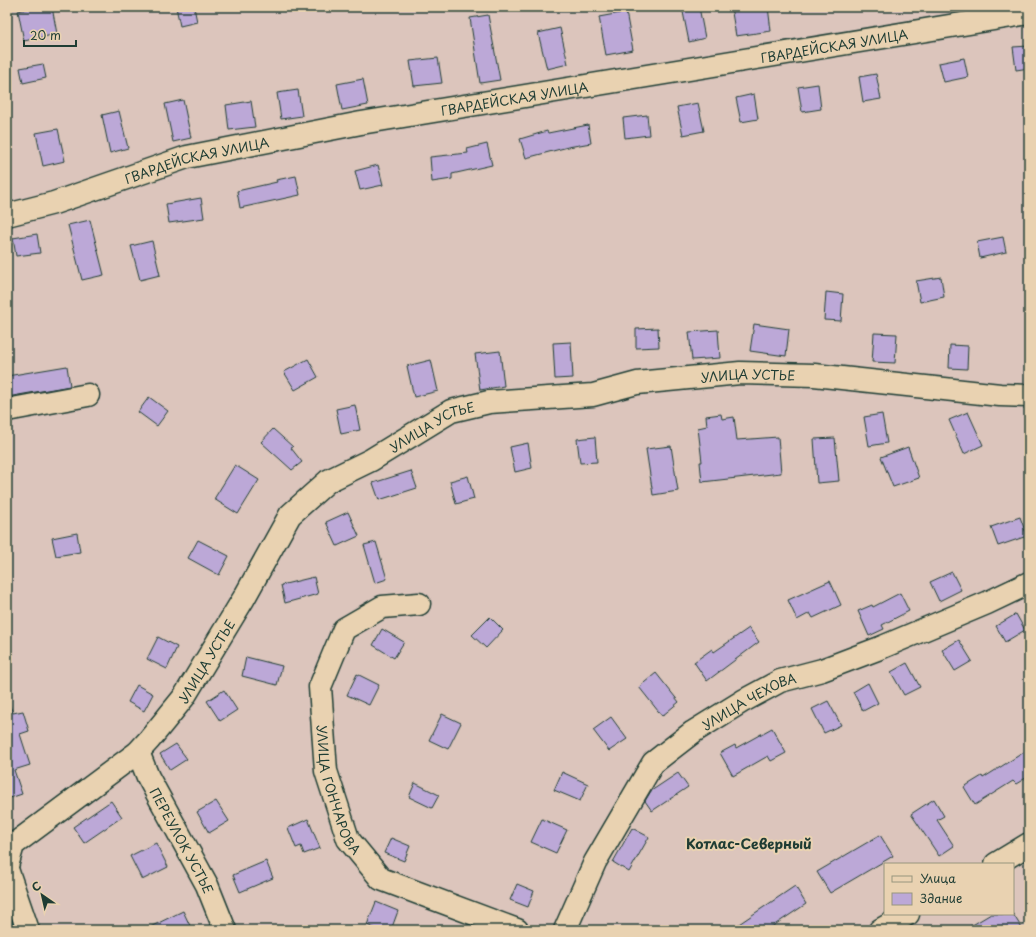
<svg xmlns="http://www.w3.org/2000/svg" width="1036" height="937" viewBox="0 0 1036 937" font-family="'Playpen Sans',sans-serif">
	<rect width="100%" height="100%" fill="#dcc5bc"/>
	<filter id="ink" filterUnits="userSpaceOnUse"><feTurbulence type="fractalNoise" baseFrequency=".025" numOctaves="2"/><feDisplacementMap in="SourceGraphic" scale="8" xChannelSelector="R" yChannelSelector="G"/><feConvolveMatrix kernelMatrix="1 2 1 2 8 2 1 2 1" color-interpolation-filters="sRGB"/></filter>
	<g filter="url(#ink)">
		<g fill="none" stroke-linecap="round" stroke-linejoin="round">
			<polyline stroke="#609c9e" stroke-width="5" points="7,915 16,930"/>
		</g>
		<g fill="#bca8d7" stroke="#1f3d34">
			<polygon points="37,7 52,7 57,34 24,41 18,11"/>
			<polygon points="176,7 194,7 197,22 180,26"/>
			<polygon points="682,7 699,7 705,38 689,42"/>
			<polygon points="731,7 768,7 771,31 736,36"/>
			<polygon points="626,12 633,50 606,55 599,17"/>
			<polygon points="488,15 500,80 480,83 470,18"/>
			<polygon points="560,28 568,64 547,69 538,33"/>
			<polygon points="1029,46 1029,68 1016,70 1013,47"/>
			<polygon points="438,58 442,83 414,86 410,61"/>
			<polygon points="964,58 968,77 944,82 939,63"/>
			<polygon points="43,64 46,78 23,83 20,68"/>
			<polygon points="876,74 881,99 863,102 859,77"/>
			<polygon points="363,79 368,105 342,110 337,84"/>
			<polygon points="818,84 821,109 802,112 798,87"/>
			<polygon points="298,90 302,116 281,119 277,93"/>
			<polygon points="754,94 758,119 741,122 736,98"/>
			<polygon points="183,100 191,138 173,142 165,104"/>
			<polygon points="251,101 255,127 229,130 226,105"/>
			<polygon points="698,103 704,131 683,135 677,107"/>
			<polygon points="119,111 128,148 110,153 102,115"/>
			<polygon points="647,115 649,135 625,138 623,118"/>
			<polygon points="588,125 591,143 568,147 526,158 520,139 547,131 548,133"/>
			<polygon points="58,129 65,161 43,166 36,133"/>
			<polygon points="487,144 492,165 452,174 452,179 432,182 430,157 468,153 467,149"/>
			<polygon points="378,165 383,185 360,190 355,171"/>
			<polygon points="296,176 300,195 240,208 237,191 277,182 276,180"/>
			<polygon points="201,198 204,218 169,223 166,204"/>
			<polygon points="90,220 104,275 82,280 68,225"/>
			<polygon points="37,234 40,253 16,256 13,238"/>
			<polygon points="1003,237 1006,252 980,258 977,242"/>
			<polygon points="152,241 160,275 140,280 131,246"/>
			<polygon points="941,277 944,297 920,302 916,281"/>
			<polygon points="826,292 843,294 841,321 824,320"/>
			<polygon points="754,324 789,329 786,356 750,351"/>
			<polygon points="658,328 659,347 636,348 636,329"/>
			<polygon points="718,330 720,358 692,360 689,332"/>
			<polygon points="874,333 897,334 895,363 872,362"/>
			<polygon points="571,342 573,378 555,379 553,343"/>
			<polygon points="950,345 968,346 967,369 949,368"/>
			<polygon points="500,351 504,386 480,390 475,354"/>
			<polygon points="308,359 318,377 295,390 284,372"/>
			<polygon points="431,360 438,391 414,397 407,366"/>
			<polygon points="67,366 70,386 7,397 7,376"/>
			<polygon points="149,397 168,411 157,426 138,412"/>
			<polygon points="355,405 360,430 341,434 336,409"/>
			<polygon points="968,412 983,445 964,454 949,420"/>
			<polygon points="721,414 722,419 734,417 737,440 778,437 781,473 702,482 700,462 702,462 698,428 707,426 706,416"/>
			<polygon points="882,414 887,443 869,446 864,417"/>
			<polygon points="273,429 293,447 291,448 302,462 292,470 261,442"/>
			<polygon points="595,437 597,462 580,463 577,439"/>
			<polygon points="835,438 839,481 817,483 814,439"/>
			<polygon points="528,443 532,468 515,472 510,447"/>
			<polygon points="671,446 678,491 653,495 646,449"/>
			<polygon points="908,447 919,478 893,487 881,457"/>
			<polygon points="235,465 259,480 238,514 214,499"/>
			<polygon points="411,471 417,488 379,500 373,483"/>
			<polygon points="468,476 474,499 456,504 450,481"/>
			<polygon points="348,512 359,536 337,546 326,522"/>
			<polygon points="1020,517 1027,536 998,546 991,527"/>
			<polygon points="77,533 80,552 56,556 52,538"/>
			<polygon points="198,540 229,556 219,575 188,558"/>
			<polygon points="376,542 387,579 375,583 364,545"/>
			<polygon points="952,572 961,590 939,601 930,582"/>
			<polygon points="314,577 318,594 285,603 281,585"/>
			<polygon points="830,581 841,605 813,618 810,613 797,620 788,600"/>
			<polygon points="900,593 909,611 882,625 884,629 869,636 858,611 872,605 873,607"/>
			<polygon points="1016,614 1025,630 1005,642 996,626"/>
			<polygon points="490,617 503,630 486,648 472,635"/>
			<polygon points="749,628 759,642 707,681 694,662 712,649 714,652"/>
			<polygon points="382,629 404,642 394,658 373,645"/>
			<polygon points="158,637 177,647 167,669 147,659"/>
			<polygon points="959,640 972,661 955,671 942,650"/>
			<polygon points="246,657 282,666 277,685 242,676"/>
			<polygon points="907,663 920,687 904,695 891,672"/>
			<polygon points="656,673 679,702 662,716 639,687"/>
			<polygon points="357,674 379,685 369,705 347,695"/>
			<polygon points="868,683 878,703 863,711 853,692"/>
			<polygon points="137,685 153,694 144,711 128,702"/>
			<polygon points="224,690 237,710 220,721 207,701"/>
			<polygon points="828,701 841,725 824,733 812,709"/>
			<polygon points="7,704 9,704 13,713 23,711 29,731 20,734 30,765 14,770 22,794 7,799"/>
			<polygon points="442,714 461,723 448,749 429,740"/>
			<polygon points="611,717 627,739 609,751 593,730"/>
			<polygon points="772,728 786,753 771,761 768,756 733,776 720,753 735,745 736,748"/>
			<polygon points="176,744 187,759 170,770 160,754"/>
			<polygon points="1029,749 1029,776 1016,784 1013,781 975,805 964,787 982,776 983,778"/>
			<polygon points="562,772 588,784 580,801 554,790"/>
			<polygon points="678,773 688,787 652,811 645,801 651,791"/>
			<polygon points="415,783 439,795 432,808 409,797"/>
			<polygon points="934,799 944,816 937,820 954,846 939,856 911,814"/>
			<polygon points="111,801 122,817 84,843 73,827"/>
			<polygon points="216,801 229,821 209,833 197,812"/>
			<polygon points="308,819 320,848 304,854 301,846 296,848 288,828"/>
			<polygon points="542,819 567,830 556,853 531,842"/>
			<polygon points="632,828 649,837 629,872 613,862"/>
			<polygon points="880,835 893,856 830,893 817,872"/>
			<polygon points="391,838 410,846 404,861 384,853"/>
			<polygon points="156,843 168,867 142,880 130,856"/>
			<polygon points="266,861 273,878 240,892 233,875"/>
			<polygon points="517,884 534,891 528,907 510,900"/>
			<polygon points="795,886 806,904 767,930 730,930"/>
			<polygon points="376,902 398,911 391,930 379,930 367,925"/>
			<polygon points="183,911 192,930 144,930"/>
			<polygon points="991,914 1013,914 1023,930 964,930"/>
		</g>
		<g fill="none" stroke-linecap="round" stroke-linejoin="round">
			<g stroke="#1f3d34" stroke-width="25">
				<g id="minor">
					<path id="s1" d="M7,215L54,203L187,157L361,123L1029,13"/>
					<polyline points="7,410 88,395"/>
					<path id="s2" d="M419,604L382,607L344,629L320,687L326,771L348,839L381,879L517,930"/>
					<path id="s3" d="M138,752L148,777L207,885L225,930"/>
					<polyline points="996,864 1029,844"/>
					<path id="s4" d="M7,866L13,845L138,752L149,740L184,697L244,598L290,515L328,481L371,460L451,411L489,402L593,395L637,383L740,373L814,375L1000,395L1029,396"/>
					<polyline points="7,869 28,930"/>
					<path id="s5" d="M565,930L595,862L653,763L693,732L743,701L780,681L822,670L880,648L987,603L1029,583"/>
					<polyline points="880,930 908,914"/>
				</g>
			</g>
			<use href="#minor" stroke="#e9d2b1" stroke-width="22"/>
		</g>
	</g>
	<g text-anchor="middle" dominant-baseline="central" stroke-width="4" stroke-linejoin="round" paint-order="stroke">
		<g font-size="13" fill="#1f3d34" stroke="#e9d2b1">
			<text stroke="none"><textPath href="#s1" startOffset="846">ГВАРДЕЙСКАЯ УЛИЦА</textPath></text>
			<text stroke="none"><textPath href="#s1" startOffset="522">ГВАРДЕЙСКАЯ УЛИЦА</textPath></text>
			<text stroke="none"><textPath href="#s1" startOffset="198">ГВАРДЕЙСКАЯ УЛИЦА</textPath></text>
			<text stroke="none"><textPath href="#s4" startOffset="953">УЛИЦА УСТЬЕ</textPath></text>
			<text stroke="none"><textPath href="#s4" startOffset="629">УЛИЦА УСТЬЕ</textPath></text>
			<text stroke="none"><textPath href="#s4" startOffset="292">УЛИЦА УСТЬЕ</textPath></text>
			<text stroke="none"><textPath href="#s5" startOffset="304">УЛИЦА ЧЕХОВА</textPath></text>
			<text stroke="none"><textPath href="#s2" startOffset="249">УЛИЦА ГОНЧАРОВА</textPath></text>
			<text stroke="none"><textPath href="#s3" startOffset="99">ПЕРЕУЛОК УСТЬЕ</textPath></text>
		</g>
		<g font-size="14" font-weight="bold" fill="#1f3d34" stroke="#e9d2b1">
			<text x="749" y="843">Котлас-Северный</text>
		</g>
	</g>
	<rect width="1036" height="937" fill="none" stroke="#e9d2b1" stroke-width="24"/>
	<rect x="12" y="12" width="1012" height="913" fill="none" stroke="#1f3d34" stroke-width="1.5" filter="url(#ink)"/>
	<rect x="884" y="863" width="130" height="52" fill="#e9d2b1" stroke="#98967f"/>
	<rect x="892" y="876" width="20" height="6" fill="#e9d2b1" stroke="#98967f"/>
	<text x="920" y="883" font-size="12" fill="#1f3d34">Улица</text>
	<rect x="892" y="893" width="20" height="12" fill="#bca8d7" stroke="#98967f"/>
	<text x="920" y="903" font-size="12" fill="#1f3d34">Здание</text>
	<g transform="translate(42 895) rotate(326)" stroke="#e9d2b1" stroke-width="3" paint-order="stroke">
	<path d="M0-3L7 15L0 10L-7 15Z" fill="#1f3d34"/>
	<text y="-6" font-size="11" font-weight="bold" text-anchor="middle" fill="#1f3d34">С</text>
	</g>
	<path d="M24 40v6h52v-6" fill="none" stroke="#1f3d34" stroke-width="2"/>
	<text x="30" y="40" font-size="12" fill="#1f3d34" stroke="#e9d2b1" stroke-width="3" paint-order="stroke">20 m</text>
</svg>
